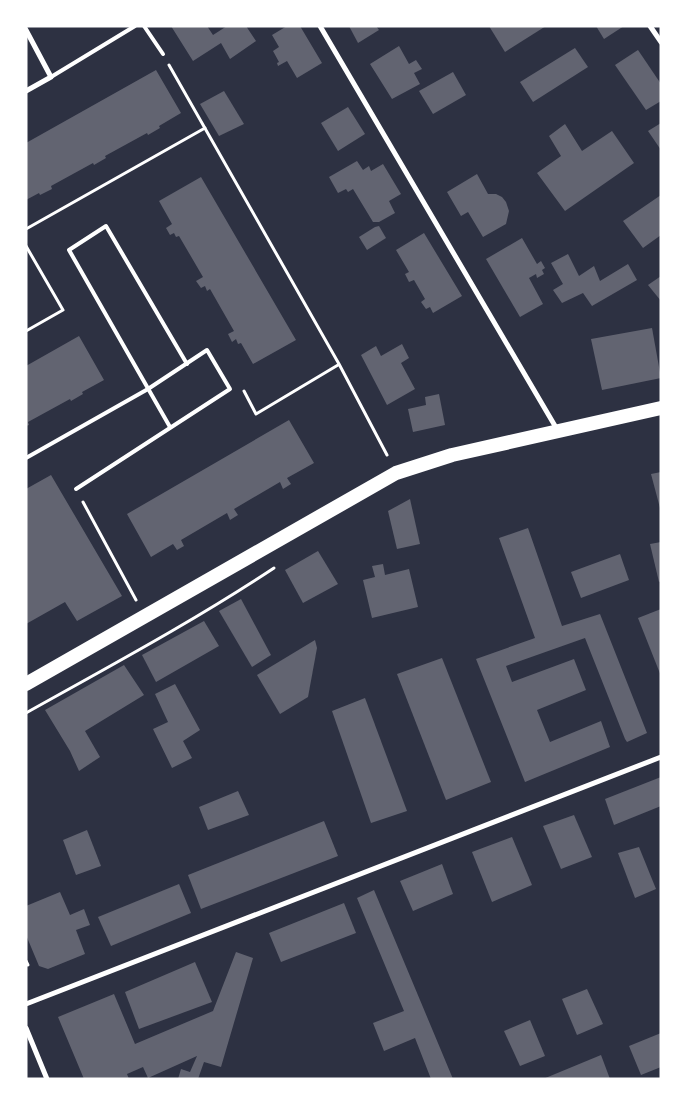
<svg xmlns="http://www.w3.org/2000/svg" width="687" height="1105" viewBox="0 0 687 1105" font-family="Mulish,sans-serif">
	<rect width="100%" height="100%" fill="#2d3142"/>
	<g fill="#626471">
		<polygon points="171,26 207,26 213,35 227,26 246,26 256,41 230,59 221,43 193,61"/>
		<polygon points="287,26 300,26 322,63 297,78 287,61 278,66 277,63 279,62 273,51 279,47 272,35"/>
		<polygon points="349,26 376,26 379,30 358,43"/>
		<polygon points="489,26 546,26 505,52"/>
		<polygon points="596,26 624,26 604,39"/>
		<polygon points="399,46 409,64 416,60 422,69 414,73 420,84 392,99 370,64"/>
		<polygon points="575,48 588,67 533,102 520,82"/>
		<polygon points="638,50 661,84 661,101 646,110 615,65"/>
		<polygon points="156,70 181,113 159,126 160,128 148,135 147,133 105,156 106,158 94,165 93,163 51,186 52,189 40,195 39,193 26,200 26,143"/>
		<polygon points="453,72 466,95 433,114 419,91"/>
		<polygon points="224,91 244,124 219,136 200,104"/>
		<polygon points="348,107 365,134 338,151 321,123"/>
		<polygon points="661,123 661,150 648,131"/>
		<polygon points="565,124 582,151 612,131 634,163 565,211 537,173 561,156 549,136"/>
		<polygon points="357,161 363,170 369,166 371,171 383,164 401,194 389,201 395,213 379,222 373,222 353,189 348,192 346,189 338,193 329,177"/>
		<polygon points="477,174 488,194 496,194 502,197 506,202 509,211 506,224 483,237 468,212 461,216 447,192"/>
		<polygon points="201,177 296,340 253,364 241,343 238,344 236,339 232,342 228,334 234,331 210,289 207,291 205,286 201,288 196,281 203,277 179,236 176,237 174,233 170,235 166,228 172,224 159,201"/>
		<polygon points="661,195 661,235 643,248 623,221"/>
		<polygon points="379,226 386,238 367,250 359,237 375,227"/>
		<polygon points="424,233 462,296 433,313 430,307 426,309 421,302 425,299 414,280 409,282 405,274 409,272 396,250"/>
		<polygon points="522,238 537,264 541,261 545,268 542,270 544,274 537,278 536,274 529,278 543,304 520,317 486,259"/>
		<polygon points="568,254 579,276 594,266 600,281 628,264 637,280 592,306 583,293 562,303 553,290 563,284 551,263"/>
		<polygon points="661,276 661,301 648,285"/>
		<polygon points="652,328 661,378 602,390 591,339"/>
		<polygon points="79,336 104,380 82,392 83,394 71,401 70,399 28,422 29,425 26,426 26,366"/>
		<polygon points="402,344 409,358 401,363 415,389 387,405 361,355 376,346 381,356"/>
		<polygon points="439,394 445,425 413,432 408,409 426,405 425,397"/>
		<polygon points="289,420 314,463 287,478 291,484 283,489 280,482 234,509 238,515 230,520 227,513 181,540 184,546 177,550 173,544 151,557 127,514"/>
		<polygon points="661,472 661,508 660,508 651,474"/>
		<polygon points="51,475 122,596 77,621 65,602 26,624 26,489"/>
		<polygon points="410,499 420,544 397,549 388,511"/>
		<polygon points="528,528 562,626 600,614 647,733 627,742 625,739 585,638 506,666 512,682 574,659 586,690 537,710 550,742 601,721 610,747 525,782 476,659 535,638 499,538"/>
		<polygon points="661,542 661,581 659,582 650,544"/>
		<polygon points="318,551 338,584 303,603 285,570"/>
		<polygon points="620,554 629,580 581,598 571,572"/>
		<polygon points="383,564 385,575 409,569 418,607 372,618 363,580 375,577 372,566"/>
		<polygon points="241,599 271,655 252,667 219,611"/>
		<polygon points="661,609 661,676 638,618"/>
		<polygon points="204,621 219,646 156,682 142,655"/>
		<polygon points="315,640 317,648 308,697 280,714 257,675"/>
		<polygon points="442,658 491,782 446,800 397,674"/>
		<polygon points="124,665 144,695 85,731 100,757 79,771 70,751 45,710"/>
		<polygon points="175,684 200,730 183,741 192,758 172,768 153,729 168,722 155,694"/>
		<polygon points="365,698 407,811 371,823 332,711"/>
		<polygon points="661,777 661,806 614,825 605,799"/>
		<polygon points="238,791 249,815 208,830 199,807"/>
		<polygon points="574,815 592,857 561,869 543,826"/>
		<polygon points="324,821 338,856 201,909 188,875"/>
		<polygon points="87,830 101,866 76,875 63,840"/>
		<polygon points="512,837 532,885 492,902 472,852"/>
		<polygon points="639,847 656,889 635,898 618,853"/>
		<polygon points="442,864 453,894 413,911 400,881"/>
		<polygon points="179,884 191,913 111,946 98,917"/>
		<polygon points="374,890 453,1079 431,1079 415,1038 384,1051 373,1023 404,1011 357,898"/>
		<polygon points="60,892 70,915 84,909 90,925 76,930 85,954 48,969 39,966 26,935 26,906"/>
		<polygon points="344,903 356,933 281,962 269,933"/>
		<polygon points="236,952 253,958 221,1067 204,1062 198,1079 178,1079 181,1069 190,1072 197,1056 148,1078 143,1067 127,1074 129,1079 84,1079 58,1017 114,994 135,1044 213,1011"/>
		<polygon points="195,962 212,1002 139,1029 125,992"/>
		<polygon points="587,989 603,1024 577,1035 562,999"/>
		<polygon points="530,1020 545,1056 520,1066 504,1031"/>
		<polygon points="661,1033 661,1067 641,1075 629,1046"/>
		<polygon points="601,1055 610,1079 543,1079"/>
	</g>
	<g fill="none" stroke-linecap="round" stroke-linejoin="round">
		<g stroke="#fff" stroke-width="3">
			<polyline points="169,65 339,364 387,455"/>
			<polyline points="26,229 205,128"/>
			<polyline points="26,246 63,310 26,331"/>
			<polyline points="244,391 256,414 338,365"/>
			<polyline points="83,502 136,600"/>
			<path d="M26,713C110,666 194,621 274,568"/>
			<polyline points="26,961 28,965"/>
		</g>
		<g stroke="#fff" stroke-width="4">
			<polyline points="144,26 163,54"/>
			<polyline points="51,77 135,26"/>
			<polyline points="170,427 69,250 106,226 187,364"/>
			<polyline points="26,458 148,389 207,350 230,389 76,489"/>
		</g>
		<g stroke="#fff" stroke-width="5">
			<polyline points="320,26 558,431"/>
			<polyline points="650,26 661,42"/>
			<polyline points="26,30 51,77 26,91"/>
			<polyline points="26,1004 661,757"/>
			<polyline points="26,1028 47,1079"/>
		</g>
		<polyline stroke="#fff" stroke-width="14" points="26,684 396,473 452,455 661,408"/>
	</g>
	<rect width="687" height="1105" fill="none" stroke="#ffffff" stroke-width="55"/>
</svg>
